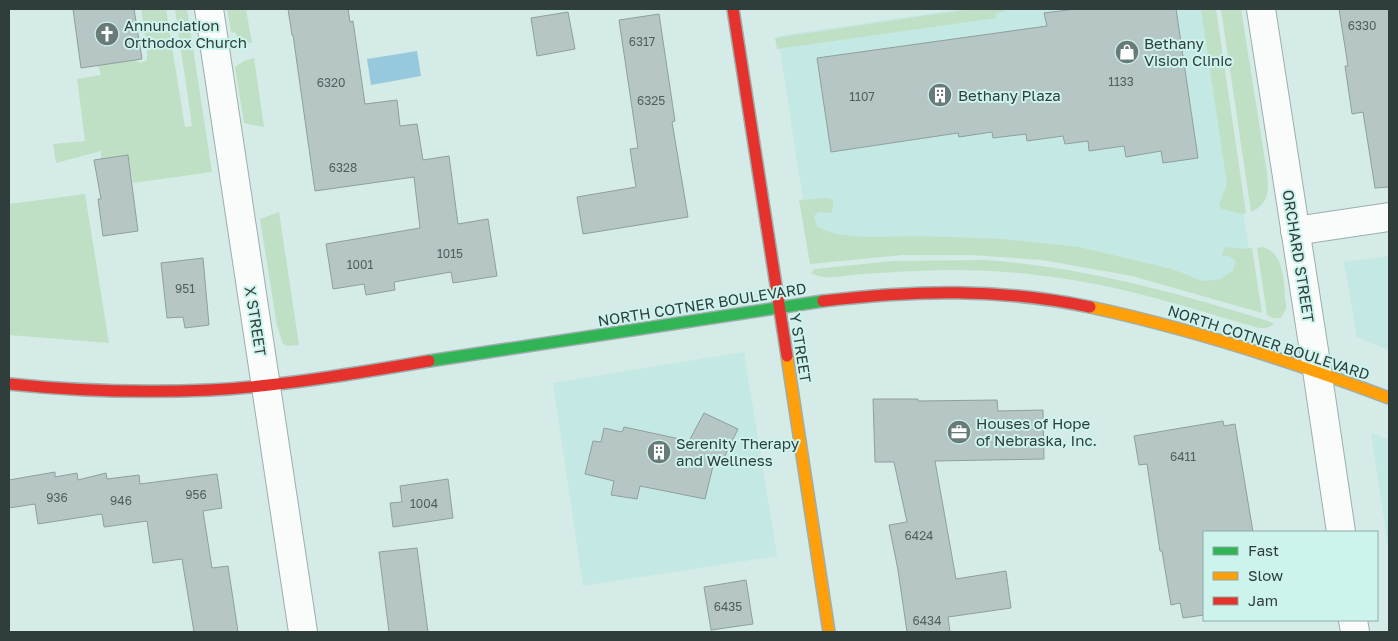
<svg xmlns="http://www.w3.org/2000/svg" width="1398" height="641" viewBox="0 0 1398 641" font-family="'Golos Text',sans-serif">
	<rect width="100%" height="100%" fill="#d5ebe7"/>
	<g fill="#c4e8e3">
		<polygon points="962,9 1213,9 1257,303 1174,279 987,248 812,259 778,36"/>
		<polygon points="1389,256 1389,350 1357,337 1344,262"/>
		<polygon points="744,352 777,556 583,586 553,383"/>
		<polygon points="1371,433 1389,440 1389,552"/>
	</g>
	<g fill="#c0e0c5">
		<polygon points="141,9 166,9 185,127 192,126 175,9 187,9 212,172 133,183 128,155 101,159 101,151 56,163 53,144 85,141 77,79 101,75 98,65 134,60 141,63 147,60 147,46"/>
		<polygon points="227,9 246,9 252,43 239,42 236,33 231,32"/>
		<polygon points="971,9 1004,9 1004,12 996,13 996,18 777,49 775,38"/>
		<polygon points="1201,9 1216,9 1246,213 1242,214 1221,209 1219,205 1227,184"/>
		<path d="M1221,9H1241L1267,173C1269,190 1269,204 1251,212Z"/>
		<polygon points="254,58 264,127 244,123 235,67 244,61"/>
		<polygon points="85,194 109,343 9,335 9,204"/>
		<polygon points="828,198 833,200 833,208 831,213 819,212 814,216 817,227 835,234 865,237 922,236 1003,239 1079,247 1172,269 1202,281 1221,279 1233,270 1236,261 1229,256 1222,256 1224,249 1227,247 1243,249 1252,248 1262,313 1132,276 1042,260 971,255 903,255 810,264 799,200"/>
		<polygon points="279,212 299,345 288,346 283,344 277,326 260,219"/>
		<path d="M1262,247C1286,253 1283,284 1286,304V309L1281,318H1273L1267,315L1257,248Z"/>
		<path d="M985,260C1083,267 1178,293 1271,322L1274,325L1266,328H1259C1216,316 1174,302 1131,292C1061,275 988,267 916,271C894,272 873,273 851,275C843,276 833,278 825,277C820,277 815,275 811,273L815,269L892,261Z"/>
	</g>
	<polygon fill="#96c9de" points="417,51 421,76 371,85 367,59"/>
	<g fill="#b5c6c5" stroke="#8f9f9e">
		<polygon points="73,9 134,9 142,59 81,68"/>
		<polygon points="288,9 348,9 350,22 353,21 365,104 397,100 400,126 417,124 423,160 449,156 458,224 488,219 497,276 453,283 451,272 394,282 395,290 366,295 364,284 333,289 326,244 420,228 414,177 315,191 293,35 292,35"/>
		<polygon points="1076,9 1176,9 1198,158 1163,163 1161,151 1126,157 1124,146 1089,151 1088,141 1065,144 1063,136 1027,141 1026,134 993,138 992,132 959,137 958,133 831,152 817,58 1047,26 1044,13"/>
		<polygon points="1339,9 1389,9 1389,187 1375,188 1363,112 1352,114 1345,66 1348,66"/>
		<polygon points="568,12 575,49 537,56 531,18"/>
		<polygon points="659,14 675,121 672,122 688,217 583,234 577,197 636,187 630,149 638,148 619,20"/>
		<polygon points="128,155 138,231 103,236 98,199 101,199 94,160"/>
		<polygon points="203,258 209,325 185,328 183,317 167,318 161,263"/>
		<polygon points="873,399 918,399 918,401 997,400 998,411 1043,410 1044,459 935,461 956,579 1006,571 1011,608 948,617 950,632 907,632 898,570 889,525 907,522 894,462 875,462"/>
		<polygon points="704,413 738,429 721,464 714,462 705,499 640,486 637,499 611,495 614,481 585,474 593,441 601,442 604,428 622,432 624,427 689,441"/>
		<polygon points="1223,421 1224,426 1235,424 1253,532 1204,532 1204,615 1183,618 1180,603 1171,605 1162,551 1160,551 1147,464 1139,465 1134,436"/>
		<polygon points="55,472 55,477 77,473 78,480 106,473 107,479 139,475 140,484 217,474 222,508 203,511 212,568 228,566 238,632 194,632 182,559 153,563 147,521 104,527 102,514 38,524 35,504 9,508 9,480"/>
		<polygon points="448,479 453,518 393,527 390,503 402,502 400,486"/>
		<polygon points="417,548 428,632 389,632 379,552"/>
		<polygon points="746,580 753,624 711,630 704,587"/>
	</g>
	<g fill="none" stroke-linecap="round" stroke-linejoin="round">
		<g stroke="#9daeac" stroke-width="30">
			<g id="street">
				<polyline points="209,9 303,632"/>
				<polyline points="1261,9 1317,370 1341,532"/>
				<polyline points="1295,231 1389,217"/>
				<polyline points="1353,620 1355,632"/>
			</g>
		</g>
		<g stroke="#9daeac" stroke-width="14">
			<polyline id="fast" points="429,361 823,301"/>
		</g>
		<g stroke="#9daeac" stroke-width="14">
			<g id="slow">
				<path d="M1090,307C1192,329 1291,361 1389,398"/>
				<polyline points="787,356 829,632"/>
			</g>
		</g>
		<g stroke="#9daeac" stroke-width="14">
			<g id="jam">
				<polyline points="733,9 787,356"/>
				<path d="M823,301C915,290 999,288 1090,307"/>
				<path d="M9,384C76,391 143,393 210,390C284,386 357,373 429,361"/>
			</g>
		</g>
		<use href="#street" stroke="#f9fcfb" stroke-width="28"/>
		<use href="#fast" stroke="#30b455" stroke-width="11"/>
		<use href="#slow" stroke="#ff9f0a" stroke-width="11"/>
		<use href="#jam" stroke="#e5322d" stroke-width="11"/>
	</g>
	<defs>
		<g id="church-disc" transform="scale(1.25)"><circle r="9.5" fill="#697b78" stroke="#cdf3ed"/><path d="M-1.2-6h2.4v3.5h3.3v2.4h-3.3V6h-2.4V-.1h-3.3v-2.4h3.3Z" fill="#fff"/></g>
		<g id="shop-disc" transform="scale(1.25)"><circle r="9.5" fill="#697b78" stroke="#cdf3ed"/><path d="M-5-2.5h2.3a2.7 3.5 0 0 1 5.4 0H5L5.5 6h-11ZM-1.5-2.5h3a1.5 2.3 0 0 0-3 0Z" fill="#fff"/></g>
		<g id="building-disc" transform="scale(1.25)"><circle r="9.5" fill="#697b78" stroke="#cdf3ed"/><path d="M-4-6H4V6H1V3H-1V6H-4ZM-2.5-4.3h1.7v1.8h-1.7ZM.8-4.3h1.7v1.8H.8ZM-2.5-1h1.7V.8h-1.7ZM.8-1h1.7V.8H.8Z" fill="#fff"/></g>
		<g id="office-disc" transform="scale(1.25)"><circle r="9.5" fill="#697b78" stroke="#cdf3ed"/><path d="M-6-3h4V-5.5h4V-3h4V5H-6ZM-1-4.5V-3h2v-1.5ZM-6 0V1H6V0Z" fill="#fff"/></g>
	</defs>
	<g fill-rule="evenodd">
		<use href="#church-disc" x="107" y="34"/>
		<use href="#shop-disc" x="1127" y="52"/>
		<use href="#building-disc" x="940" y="95"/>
		<use href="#office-disc" x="959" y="432"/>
		<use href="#building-disc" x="659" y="452"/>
	</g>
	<g text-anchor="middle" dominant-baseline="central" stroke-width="4" stroke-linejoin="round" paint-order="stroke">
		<g font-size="12" fill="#50605e">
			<text x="1362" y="25">6330</text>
			<text x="642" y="41">6317</text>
			<text x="1121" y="81">1133</text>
			<text x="331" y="82">6320</text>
			<text x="862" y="96">1107</text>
			<text x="651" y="100">6325</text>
			<text x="343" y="167">6328</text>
			<text x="450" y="253">1015</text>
			<text x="360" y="264">1001</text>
			<text x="185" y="288">951</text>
			<text x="1183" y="456">6411</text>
			<text x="196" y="494">956</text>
			<text x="57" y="497">936</text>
			<text x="121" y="500">946</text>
			<text x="424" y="503">1004</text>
			<text x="919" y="535">6424</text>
			<text x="728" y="606">6435</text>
			<text x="927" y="620">6434</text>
		</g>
		<g font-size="15" fill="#2f3e3c" stroke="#cdf3ed" text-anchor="start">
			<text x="124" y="25">Annunciation<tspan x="124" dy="17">Orthodox Church</tspan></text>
			<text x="1144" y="43">Bethany<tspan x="1144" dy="17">Vision Clinic</tspan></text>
			<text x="958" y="95">Bethany Plaza</text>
			<text x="976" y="423">Houses of Hope<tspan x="976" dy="17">of Nebraska, Inc.</tspan></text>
			<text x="676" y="443">Serenity Therapy<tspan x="676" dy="17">and Wellness</tspan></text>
		</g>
		<g font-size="15" fill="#2f3e3c" stroke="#cdf3ed">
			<text transform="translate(1299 256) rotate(81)">ORCHARD STREET</text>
			<text transform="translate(702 304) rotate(-9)">NORTH COTNER BOULEVARD</text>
			<text transform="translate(256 321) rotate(81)">X STREET</text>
			<text transform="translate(1269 342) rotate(18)">NORTH COTNER BOULEVARD</text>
			<text transform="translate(801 348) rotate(81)">Y STREET</text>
		</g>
	</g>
	<rect width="1398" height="641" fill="none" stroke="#2f3e3c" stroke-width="20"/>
	<rect x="1203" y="531" width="175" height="90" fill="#cdf3ed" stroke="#8eaba6"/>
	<rect x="1213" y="547" width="25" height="8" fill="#30b455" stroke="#8eaba6"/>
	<text x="1248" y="556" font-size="15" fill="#2f3e3c">Fast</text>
	<rect x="1213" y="572" width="25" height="8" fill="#ff9f0a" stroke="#8eaba6"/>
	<text x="1248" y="581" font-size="15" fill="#2f3e3c">Slow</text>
	<rect x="1213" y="597" width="25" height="8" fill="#e5322d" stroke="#8eaba6"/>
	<text x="1248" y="606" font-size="15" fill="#2f3e3c">Jam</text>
</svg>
